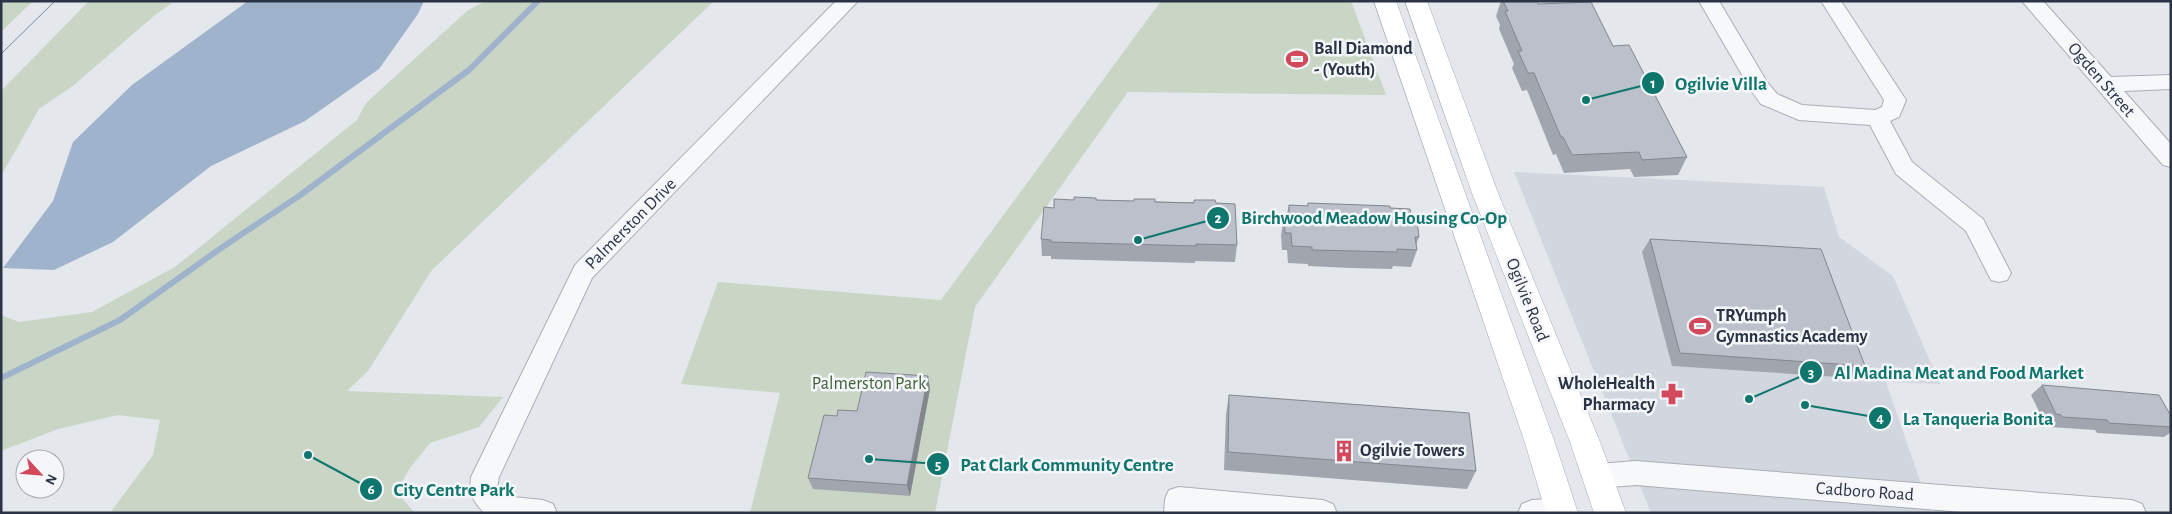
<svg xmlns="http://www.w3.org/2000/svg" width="2172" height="514" viewBox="0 0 2172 514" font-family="'Alegreya Sans',sans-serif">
	<rect width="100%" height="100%" fill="#e4e7ec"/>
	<polygon fill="#d2d6de" points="1514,172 1824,187 1839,237 1893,276 1940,384 1886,382 1931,513 1651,513"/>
	<g fill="#c9d6c5">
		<polygon points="1,1 33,1 1,32"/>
		<polygon points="89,1 175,1 155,15 74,85 39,109 1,176 1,91"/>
		<polygon points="485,1 714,1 432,270 368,371 347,391 503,397 479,427 430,443 410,468 399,487 400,496 415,513 110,513 153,455 160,420 118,415 58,429 1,451 1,315 19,322 92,312 175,267 357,120 366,103 467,11"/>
		<polygon points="1161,1 1351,1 1386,95 1128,92 975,307 935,513 750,513 780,393 681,384 718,282 941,300"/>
	</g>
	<polygon fill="#9fb4cc" points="248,1 424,1 418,14 379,69 305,121 211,166 113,242 54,270 3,268 53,201 73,142 132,85"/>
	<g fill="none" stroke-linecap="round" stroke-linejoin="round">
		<polyline stroke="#9fb4cc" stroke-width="6" points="1,378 120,320 224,246 299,196 469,70 538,1"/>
		<g stroke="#a9aeb7" stroke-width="2">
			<g id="minor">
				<path d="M836,1H858L592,278L499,477L497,488L504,496L543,500L553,504L557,513H484C472,499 469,496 471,477L575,265Z"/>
				<polygon points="1699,1 1719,1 1767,82 1777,94 1802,105 1875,110 1882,107 1884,100 1821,1 1841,1 1906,100 1899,117 1890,121 1912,162 1983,219 2011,273 2007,280 1999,282 1991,280 1966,231 1896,174 1870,125 1799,120 1761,104 1752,92"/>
				<polygon points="2022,1 2043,1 2111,77 2171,75 2171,89 2124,91 2171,144 2171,167 2163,165"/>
				<polygon points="1636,461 2132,500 2142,504 2146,513 1974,513 1636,485 1597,488 1587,485 1583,476 1587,467 1597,464"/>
				<polygon points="1179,487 1323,500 1333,504 1337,513 1164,513 1165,499 1169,490"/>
				<polygon points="1562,498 1572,502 1575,513 1518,513 1522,504 1532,500"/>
			</g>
		</g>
		<g stroke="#a3abb8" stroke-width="1">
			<g id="major">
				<polygon points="1374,1 1396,1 1555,443 1578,513 1546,513 1525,443"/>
				<polygon points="1405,1 1427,1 1498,193 1600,442 1626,513 1594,513 1570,442 1472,193"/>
			</g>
		</g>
		<use href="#minor" fill="#f7f8fa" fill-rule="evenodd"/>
		<use href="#major" fill="#fff" fill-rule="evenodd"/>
		<polyline stroke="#7d8696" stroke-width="1" points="1,54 55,1"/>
	</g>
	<g fill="#a1a5ae">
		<polygon points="1501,1 1537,1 1538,4 1613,46 1687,157 1678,175 1634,177 1630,169 1564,173 1556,154 1553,155 1527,90 1522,91 1512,68 1514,64 1499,29 1500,25 1496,16"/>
		<polygon points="1096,200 1216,203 1237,245 1235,262 1195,261 1195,263 1051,259 1051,256 1042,256 1041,239 1054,208"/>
		<polygon points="1308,203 1390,208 1412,221 1419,237 1416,245 1417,250 1411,267 1393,266 1392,269 1351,268 1308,266 1308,264 1288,263 1287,250 1282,250 1281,235 1284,217 1286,218 1289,205 1307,206"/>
		<polygon points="1650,239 1865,366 1854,378 1672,366 1642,252"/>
		<polygon points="2042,385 2171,416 2171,432 2164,437 2097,433 2095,430 2050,427 2049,425 2045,424 2031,395"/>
		<polygon points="930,389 910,496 813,489 808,478 837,416 857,411"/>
		<polygon points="1229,395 1476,471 1467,489 1224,470 1226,414"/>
	</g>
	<polygon fill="#83868d" points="928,376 930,389 910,496 907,485"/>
	<g fill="#bbc0ca" stroke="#83868d">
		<polygon points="1503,1 1537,1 1538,4 1591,2 1613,46 1629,45 1687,157 1642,160 1639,152 1572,155 1563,137 1561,137 1534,73 1528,73 1518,51 1522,51 1505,11 1508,11"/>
		<polygon points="1074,197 1096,198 1096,200 1134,201 1134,199 1155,199 1155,202 1194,203 1194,200 1215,200 1216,203 1235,204 1237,245 1196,244 1197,246 1051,242 1051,240 1041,239 1044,207 1054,208 1054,199 1074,200"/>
		<polygon points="1308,203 1390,206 1390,208 1410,209 1412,221 1417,221 1419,237 1415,237 1417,250 1397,249 1397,252 1356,251 1312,250 1312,247 1292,246 1291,233 1285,233 1284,217 1289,218 1289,205 1308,206"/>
		<polygon points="1650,239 1821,249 1865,366 1680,353"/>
		<polygon points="866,372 928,376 907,485 808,478 824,415 837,416 838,410 857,411"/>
		<polygon points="2042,385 2159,395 2171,416 2171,427 2109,423 2107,420 2062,417 2061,415 2056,414"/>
		<polygon points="1229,395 1469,413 1476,471 1228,452"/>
	</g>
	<defs>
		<g id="stadium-bare" transform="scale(1.725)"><path d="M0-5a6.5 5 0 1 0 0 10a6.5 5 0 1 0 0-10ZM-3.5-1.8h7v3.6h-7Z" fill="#d1495b" stroke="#f4f6f9" stroke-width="2.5" paint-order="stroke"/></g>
		<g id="pharmacy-bare" transform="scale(1.725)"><path d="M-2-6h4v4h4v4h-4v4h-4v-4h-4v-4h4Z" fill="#d1495b" stroke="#f4f6f9" stroke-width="2.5" paint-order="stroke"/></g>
		<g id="building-bare" transform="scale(1.725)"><path d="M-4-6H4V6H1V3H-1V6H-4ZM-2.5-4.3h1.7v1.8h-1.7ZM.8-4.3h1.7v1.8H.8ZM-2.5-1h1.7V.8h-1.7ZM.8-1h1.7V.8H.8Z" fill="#d1495b" stroke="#f4f6f9" stroke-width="2.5" paint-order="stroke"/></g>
	</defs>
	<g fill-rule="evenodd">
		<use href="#stadium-bare" x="1297" y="59"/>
		<use href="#stadium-bare" x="1700" y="326"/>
		<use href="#pharmacy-bare" x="1672" y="394"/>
		<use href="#building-bare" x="1344" y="451"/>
	</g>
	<g text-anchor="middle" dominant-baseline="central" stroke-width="5" stroke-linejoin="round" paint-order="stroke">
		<g font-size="18" font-weight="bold" fill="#2b3445" stroke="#f4f6f9" text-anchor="start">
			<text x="1314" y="49">Ball Diamond<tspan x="1314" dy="21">- (Youth)</tspan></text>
			<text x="1716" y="316">TRYumph<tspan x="1716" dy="21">Gymnastics Academy</tspan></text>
			<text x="1655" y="384" text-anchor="end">WholeHealth<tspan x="1655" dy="21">Pharmacy</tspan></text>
			<text x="1360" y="451">Ogilvie Towers</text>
		</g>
		<g font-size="18" fill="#2b3445" stroke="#f4f6f9">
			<text transform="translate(2101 80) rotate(49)">Ogden Street</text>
			<text transform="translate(631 224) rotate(-45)">Palmerston Drive</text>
			<text transform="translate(1527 300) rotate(68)">Ogilvie Road</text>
			<text transform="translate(1865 492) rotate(4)">Cadboro Road</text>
		</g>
		<g font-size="18" fill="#3f6138" stroke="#f4f6f9">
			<text x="869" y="384">Palmerston Park</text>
		</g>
	</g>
	<path fill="none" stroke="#0f766e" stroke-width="2" d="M1586 100L1653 83M1138 240L1218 218M1749 399L1811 372M1805 405L1880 418M869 459L938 464M308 455L371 489"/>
	<g fill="#0f766e" stroke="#f4f6f9" stroke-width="2">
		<circle cx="1586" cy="100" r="5"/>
		<circle cx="1138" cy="240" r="5"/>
		<circle cx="1749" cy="399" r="5"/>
		<circle cx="1805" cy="405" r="5"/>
		<circle cx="869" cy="459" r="5"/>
		<circle cx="308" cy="455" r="5"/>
		<circle cx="1653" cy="83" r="12"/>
		<circle cx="1218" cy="218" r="12"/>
		<circle cx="1811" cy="372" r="12"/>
		<circle cx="1880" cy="418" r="12"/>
		<circle cx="938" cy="464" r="12"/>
		<circle cx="371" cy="489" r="12"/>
	</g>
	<g font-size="15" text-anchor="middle" font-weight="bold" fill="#fff">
		<text x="1653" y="88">1</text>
		<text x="1218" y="223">2</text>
		<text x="1811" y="378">3</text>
		<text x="1880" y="423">4</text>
		<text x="938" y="470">5</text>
		<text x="371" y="494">6</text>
	</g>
	<g font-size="19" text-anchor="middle" font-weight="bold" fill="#0f766e" stroke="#f4f6f9" stroke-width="5" stroke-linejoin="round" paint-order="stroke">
		<text x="1721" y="90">Ogilvie Villa</text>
		<text x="1374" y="224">Birchwood Meadow Housing Co-Op</text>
		<text x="1959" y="379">Al Madina Meat and Food Market</text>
		<text x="1978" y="425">La Tanqueria Bonita</text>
		<text x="1067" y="471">Pat Clark Community Centre</text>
		<text x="454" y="496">City Centre Park</text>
	</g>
	<rect width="2172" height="514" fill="none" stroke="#2b3445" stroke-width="5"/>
	<g transform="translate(40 474) rotate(116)"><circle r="24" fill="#f4f6f9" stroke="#a4a8b1"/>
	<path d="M0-4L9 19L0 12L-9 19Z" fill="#d1495b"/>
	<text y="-8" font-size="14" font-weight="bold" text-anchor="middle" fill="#2b3445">N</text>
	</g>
</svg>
